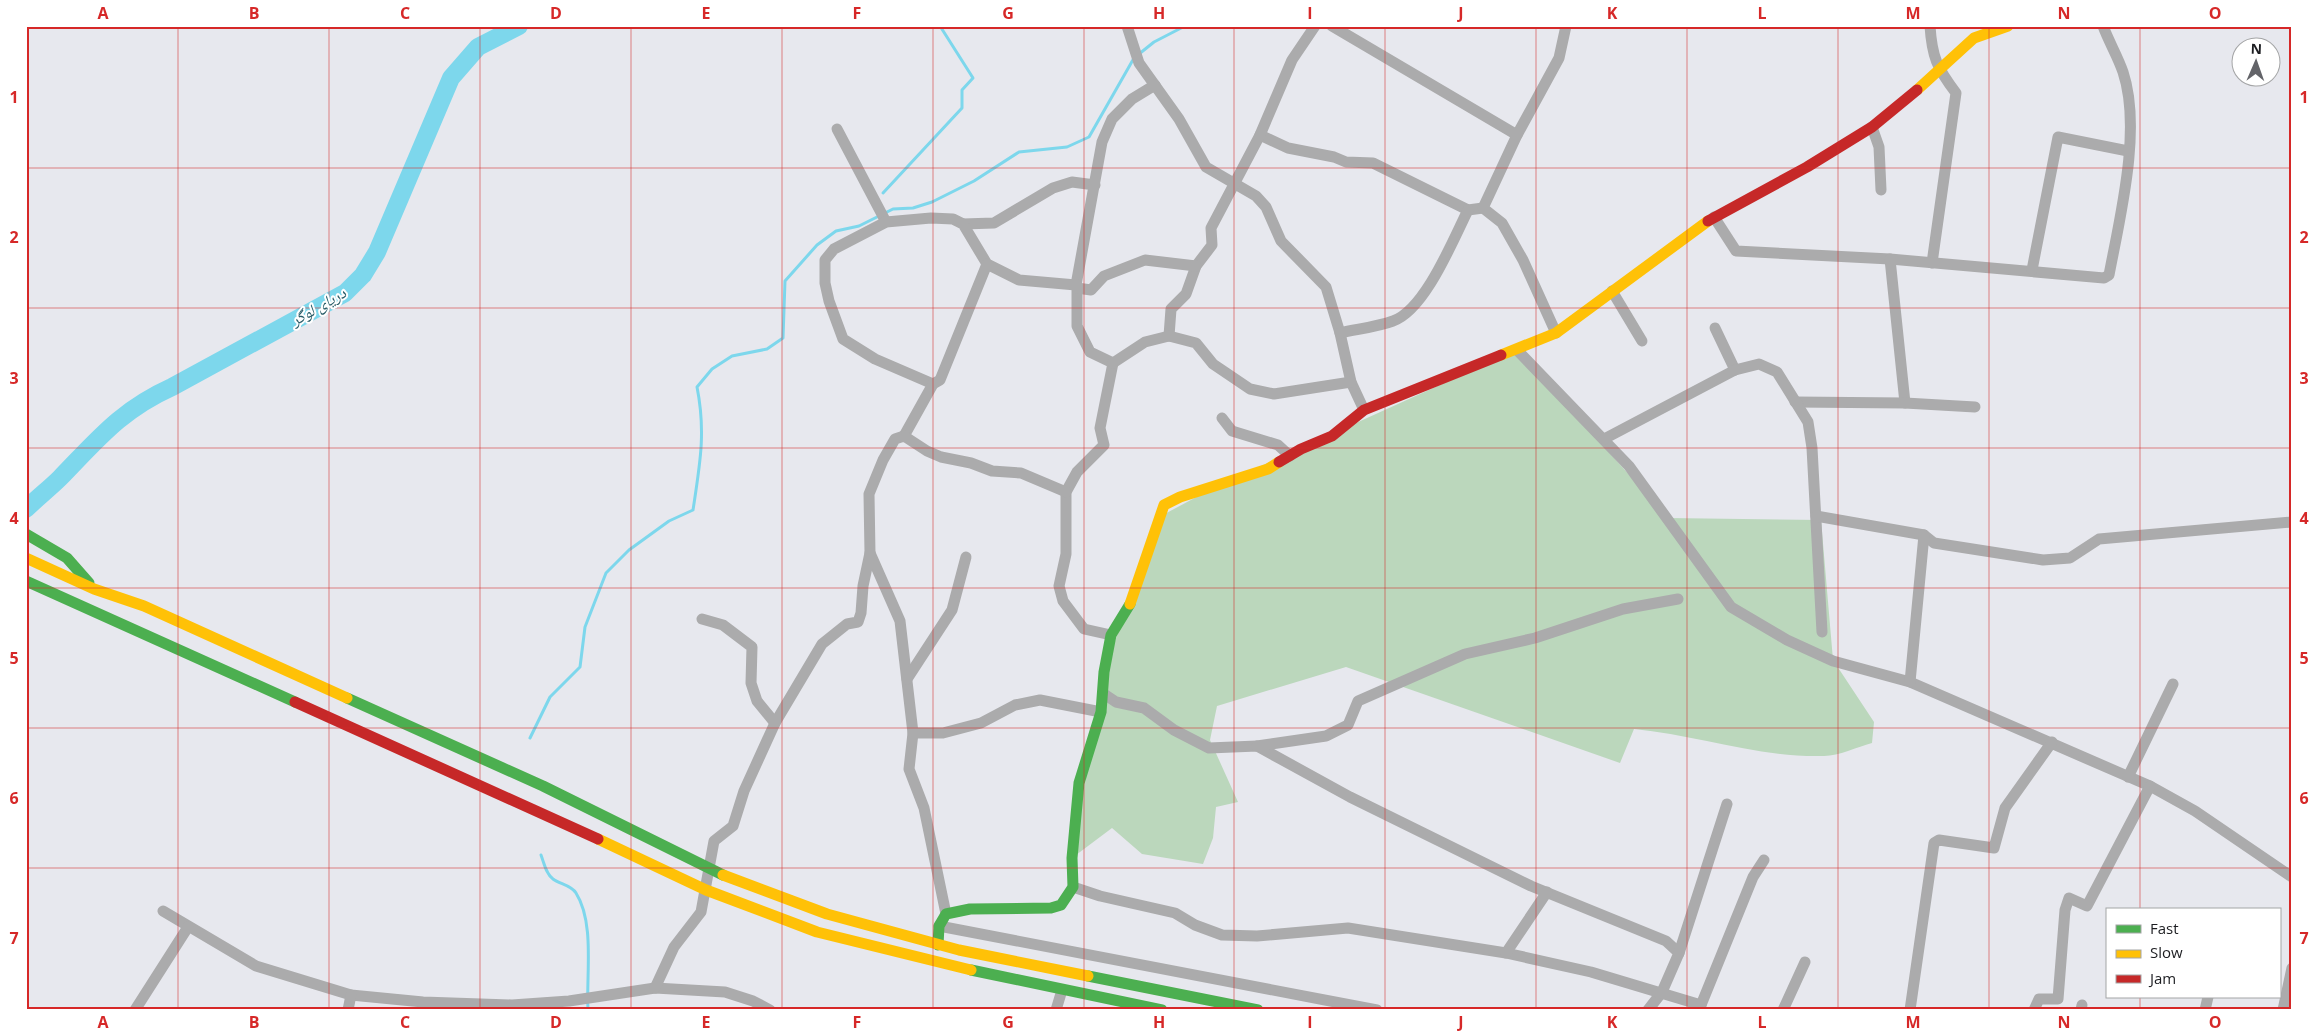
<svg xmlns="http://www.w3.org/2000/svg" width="2318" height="1036" viewBox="0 0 2318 1036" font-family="'Open Sans','Noto Naskh Arabic',sans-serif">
	<rect width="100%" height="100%" fill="#e7e8ee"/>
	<path fill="#bbd7bc" d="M1517,350L1668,518L1821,520L1833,660L1874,722L1872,743C1857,747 1839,756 1824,756C1760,758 1697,735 1634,729L1620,763L1346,667L1217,706L1210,740L1238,802L1216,807L1213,838L1203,864L1142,854L1112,828L1072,858L1104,672L1159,517L1219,485Z"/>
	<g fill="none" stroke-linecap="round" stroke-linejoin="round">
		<g stroke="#7dd7ec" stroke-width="3">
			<polyline points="1139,54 1154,42 1185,26"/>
			<polyline points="883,193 962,108 962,90 973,78 940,26"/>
			<path d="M530,738L550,697L580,667L585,627L606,573L629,550L669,521L693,510C700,464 706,432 697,387L712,369L732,356L767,349L783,338L785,281L817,245L836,231L859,226L893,209L913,208L932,202L974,181L1019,152L1067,147L1089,137L1134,58"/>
			<path d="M541,855C544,863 546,874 553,879C559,884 571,885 576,893C595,923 586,975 588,1010"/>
		</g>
		<path stroke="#7dd7ec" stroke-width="18" d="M26,509C37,498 50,488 60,478C98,439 121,410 172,387L345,293L363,275L377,252L451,78L478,47L519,26"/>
		<g stroke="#ababac" stroke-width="11">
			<polyline points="1127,26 1139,63 1179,119 1206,167 1256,196 1266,207 1281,241 1326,287 1340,333 1351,382 1364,410"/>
			<polyline points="1332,26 1517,135"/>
			<path d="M1930,26C1932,57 1937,68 1956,93L1932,263"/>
			<polyline points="1872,127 1879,147 1881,190"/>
			<polyline points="837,129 886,222"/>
			<polyline points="1260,135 1288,148 1334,157 1346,162 1373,163 1468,210 1483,208"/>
			<path d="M1714,217L1736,251L1890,259L2104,278L2109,275C2120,217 2142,129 2123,72C2118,57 2109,42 2103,26"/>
			<polyline points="963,224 994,223 1053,188 1072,182 1095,185"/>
			<polyline points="1890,259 1905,403"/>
			<polyline points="2032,270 2058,137 2128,151"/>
			<polyline points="1076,285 1102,142 1112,119 1132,99 1155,85"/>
			<polyline points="1077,288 1077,326 1090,352 1113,363 1100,428 1104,445 1077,472 1066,492 1066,554 1059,586 1063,601 1084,629 1111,635"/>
			<polyline points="1612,291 1642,341"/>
			<polyline points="1715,328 1735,370"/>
			<path d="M1340,333C1357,329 1377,327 1393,321C1425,310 1453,240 1468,210"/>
			<polyline points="1556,333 1523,260 1502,223 1483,208 1517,135 1559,58 1566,26"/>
			<polyline points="1169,336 1171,309 1186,294 1196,266 1212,245 1211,228 1260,135 1292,60 1315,26"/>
			<polyline points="1517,350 1629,466 1731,607 1787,640 1833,661 1910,682 2150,786 2195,811 2292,877"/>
			<polyline points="1113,363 1145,342 1169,336 1196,343 1213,364 1250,389 1274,394 1351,382"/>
			<polyline points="933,384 875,359 843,339 829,301 825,283 825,260 834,249 886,222 931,218 953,219 963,224 987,264 1019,280 1076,285 1077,288 1091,290 1104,276 1145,260 1196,266"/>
			<polyline points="1795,402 1905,403 1975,407"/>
			<polyline points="1222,418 1232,431 1278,445 1290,456"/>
			<polyline points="904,436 933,384 940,380 987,264"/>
			<polyline points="1604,439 1735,370 1759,364 1777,372 1808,422 1812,448 1822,632"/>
			<polyline points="1816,516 1924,535 1934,543 2043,560 2070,558 2099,539 2292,522"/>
			<polyline points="870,553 900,621 913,733 909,769 924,808 946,914"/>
			<polyline points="702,619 723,625 752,647 751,683 757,701 775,723"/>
			<polyline points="907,679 952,610 966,557"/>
			<polyline points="1910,682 1924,535"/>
			<polyline points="1104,694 1116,702 1144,708 1174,730 1209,748 1257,746 1350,797 1531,886 1666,941 1679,953 1662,992 1648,1010"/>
			<polyline points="913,733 943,733 981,723 1015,705 1040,700 1101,712"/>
			<polyline points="1257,746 1326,736 1348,725 1358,701 1465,654 1535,638 1623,609 1678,599"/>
			<polyline points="2128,777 2173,684"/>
			<polyline points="1073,887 1100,896 1175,913 1195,925 1222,935 1257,936 1348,928 1506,953 1591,972 1701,1005"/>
			<polyline points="163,911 256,966 351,995 423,1002 512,1005 569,1001 655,988 725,992 753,1001 770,1010"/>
			<polyline points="939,926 1377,1010"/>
			<polyline points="1506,953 1547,892"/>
			<polyline points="1679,953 1727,804"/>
			<polyline points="655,988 674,947 701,912 714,841 733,826 744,791 775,723 822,644 847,624 858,622 861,613 863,586 870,553 869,494 883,460 895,439 904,436 927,451 941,457 971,463 992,471 1021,473 1066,492"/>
			<polyline points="135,1010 188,927"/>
			<polyline points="348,1010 351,995"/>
			<polyline points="1056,1010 1062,990"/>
			<polyline points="1699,1010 1753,877 1764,860"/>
			<polyline points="1783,1010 1805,962"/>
			<polyline points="1910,1010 1934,843 1939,840 1994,848 2005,808 2052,742"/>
			<polyline points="2034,1010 2039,999 2058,999 2065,910 2069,898 2087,906 2150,786"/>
			<polyline points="2081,1010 2082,1005"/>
			<polyline points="2205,1010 2208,997"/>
			<polyline points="2283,1010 2292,968"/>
		</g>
		<g stroke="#4caf50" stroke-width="11">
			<polyline points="26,534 67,558 89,583"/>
			<polyline points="26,581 295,702"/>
			<polyline points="347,698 543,786 723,875"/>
			<polyline points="938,945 939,926 946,914 970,909 1051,908 1061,905 1073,887 1072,858 1079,783 1101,712 1104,672 1111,635 1130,604"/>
			<polyline points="971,970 1162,1010"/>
			<polyline points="1088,976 1258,1010"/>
		</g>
		<g stroke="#ffc107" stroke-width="11">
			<polyline points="1917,90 1974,38 2008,26"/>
			<polyline points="1501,355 1556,333 1708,221"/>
			<polyline points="26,558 94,589 144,606 347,698"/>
			<polyline points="1130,604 1164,505 1180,497 1268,469 1279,462"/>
			<polyline points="598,839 706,890 817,932 971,970"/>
			<polyline points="723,875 827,914 959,950 1088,976"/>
		</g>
		<g stroke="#c62828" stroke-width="11">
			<polyline points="1708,221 1807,167 1872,127 1917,90"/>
			<polyline points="1279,462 1301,449 1332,436 1364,410 1501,355"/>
			<polyline points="295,702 598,839"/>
		</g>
	</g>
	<path fill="none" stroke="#d62828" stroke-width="1" stroke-opacity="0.55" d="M178,26V1010M329,26V1010M480,26V1010M631,26V1010M782,26V1010M933,26V1010M1084,26V1010M1234,26V1010M1385,26V1010M1536,26V1010M1687,26V1010M1838,26V1010M1989,26V1010M2140,26V910M26,168H2292M26,308H2292M26,448H2292M26,588H2292M26,728H2292M26,868H2292M2140,997V1010"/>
	<g text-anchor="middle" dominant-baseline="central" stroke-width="4" stroke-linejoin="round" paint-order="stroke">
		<g font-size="16" font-style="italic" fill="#265b67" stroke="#fff">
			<text transform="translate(318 306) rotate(-30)">دریای لوگر</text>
		</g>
	</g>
	<rect width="2318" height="1036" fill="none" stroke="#ffffff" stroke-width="55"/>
	<rect x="2106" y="908" width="175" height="90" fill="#ffffff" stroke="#a4a5a6"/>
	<rect x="2116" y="925" width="25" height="8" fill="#4caf50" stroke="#a4a5a6"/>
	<text x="2150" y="934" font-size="15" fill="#1c1d21">Fast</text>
	<rect x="2116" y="950" width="25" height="8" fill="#ffc107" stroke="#a4a5a6"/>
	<text x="2150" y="958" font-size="15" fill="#1c1d21">Slow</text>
	<rect x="2116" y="975" width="25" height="8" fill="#c62828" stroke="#a4a5a6"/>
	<text x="2150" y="984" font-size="15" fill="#1c1d21">Jam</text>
	<g transform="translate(2256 62) rotate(2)"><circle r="24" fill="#ffffff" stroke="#a4a5a6"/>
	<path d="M0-4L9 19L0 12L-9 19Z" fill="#636469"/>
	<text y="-8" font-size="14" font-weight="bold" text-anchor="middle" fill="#1c1d21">N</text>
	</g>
	<rect x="28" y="28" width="2262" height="980" fill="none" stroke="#d62828" stroke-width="2"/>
	<g font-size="16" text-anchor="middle" font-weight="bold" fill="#d62828">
		<text x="103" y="19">A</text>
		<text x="254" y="19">B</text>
		<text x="405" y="19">C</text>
		<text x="556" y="19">D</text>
		<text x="706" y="19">E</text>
		<text x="857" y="19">F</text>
		<text x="1008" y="19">G</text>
		<text x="1159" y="19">H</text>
		<text x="1310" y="19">I</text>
		<text x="1461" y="19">J</text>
		<text x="1612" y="19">K</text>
		<text x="1762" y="19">L</text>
		<text x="1913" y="19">M</text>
		<text x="2064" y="19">N</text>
		<text x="2215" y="19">O</text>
		<text x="14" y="103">1</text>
		<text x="2304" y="103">1</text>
		<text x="14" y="243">2</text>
		<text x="2304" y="243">2</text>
		<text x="14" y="384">3</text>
		<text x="2304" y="384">3</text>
		<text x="14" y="524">4</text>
		<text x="2304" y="524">4</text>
		<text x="14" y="664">5</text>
		<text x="2304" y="664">5</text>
		<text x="14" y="804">6</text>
		<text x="2304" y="804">6</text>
		<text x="14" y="944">7</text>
		<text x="2304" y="944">7</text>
		<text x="103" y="1028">A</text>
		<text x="254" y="1028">B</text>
		<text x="405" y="1028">C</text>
		<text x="556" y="1028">D</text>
		<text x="706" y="1028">E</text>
		<text x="857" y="1028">F</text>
		<text x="1008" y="1028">G</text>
		<text x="1159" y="1028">H</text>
		<text x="1310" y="1028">I</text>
		<text x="1461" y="1028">J</text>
		<text x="1612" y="1028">K</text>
		<text x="1762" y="1028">L</text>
		<text x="1913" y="1028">M</text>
		<text x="2064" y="1028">N</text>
		<text x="2215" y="1028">O</text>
	</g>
</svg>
